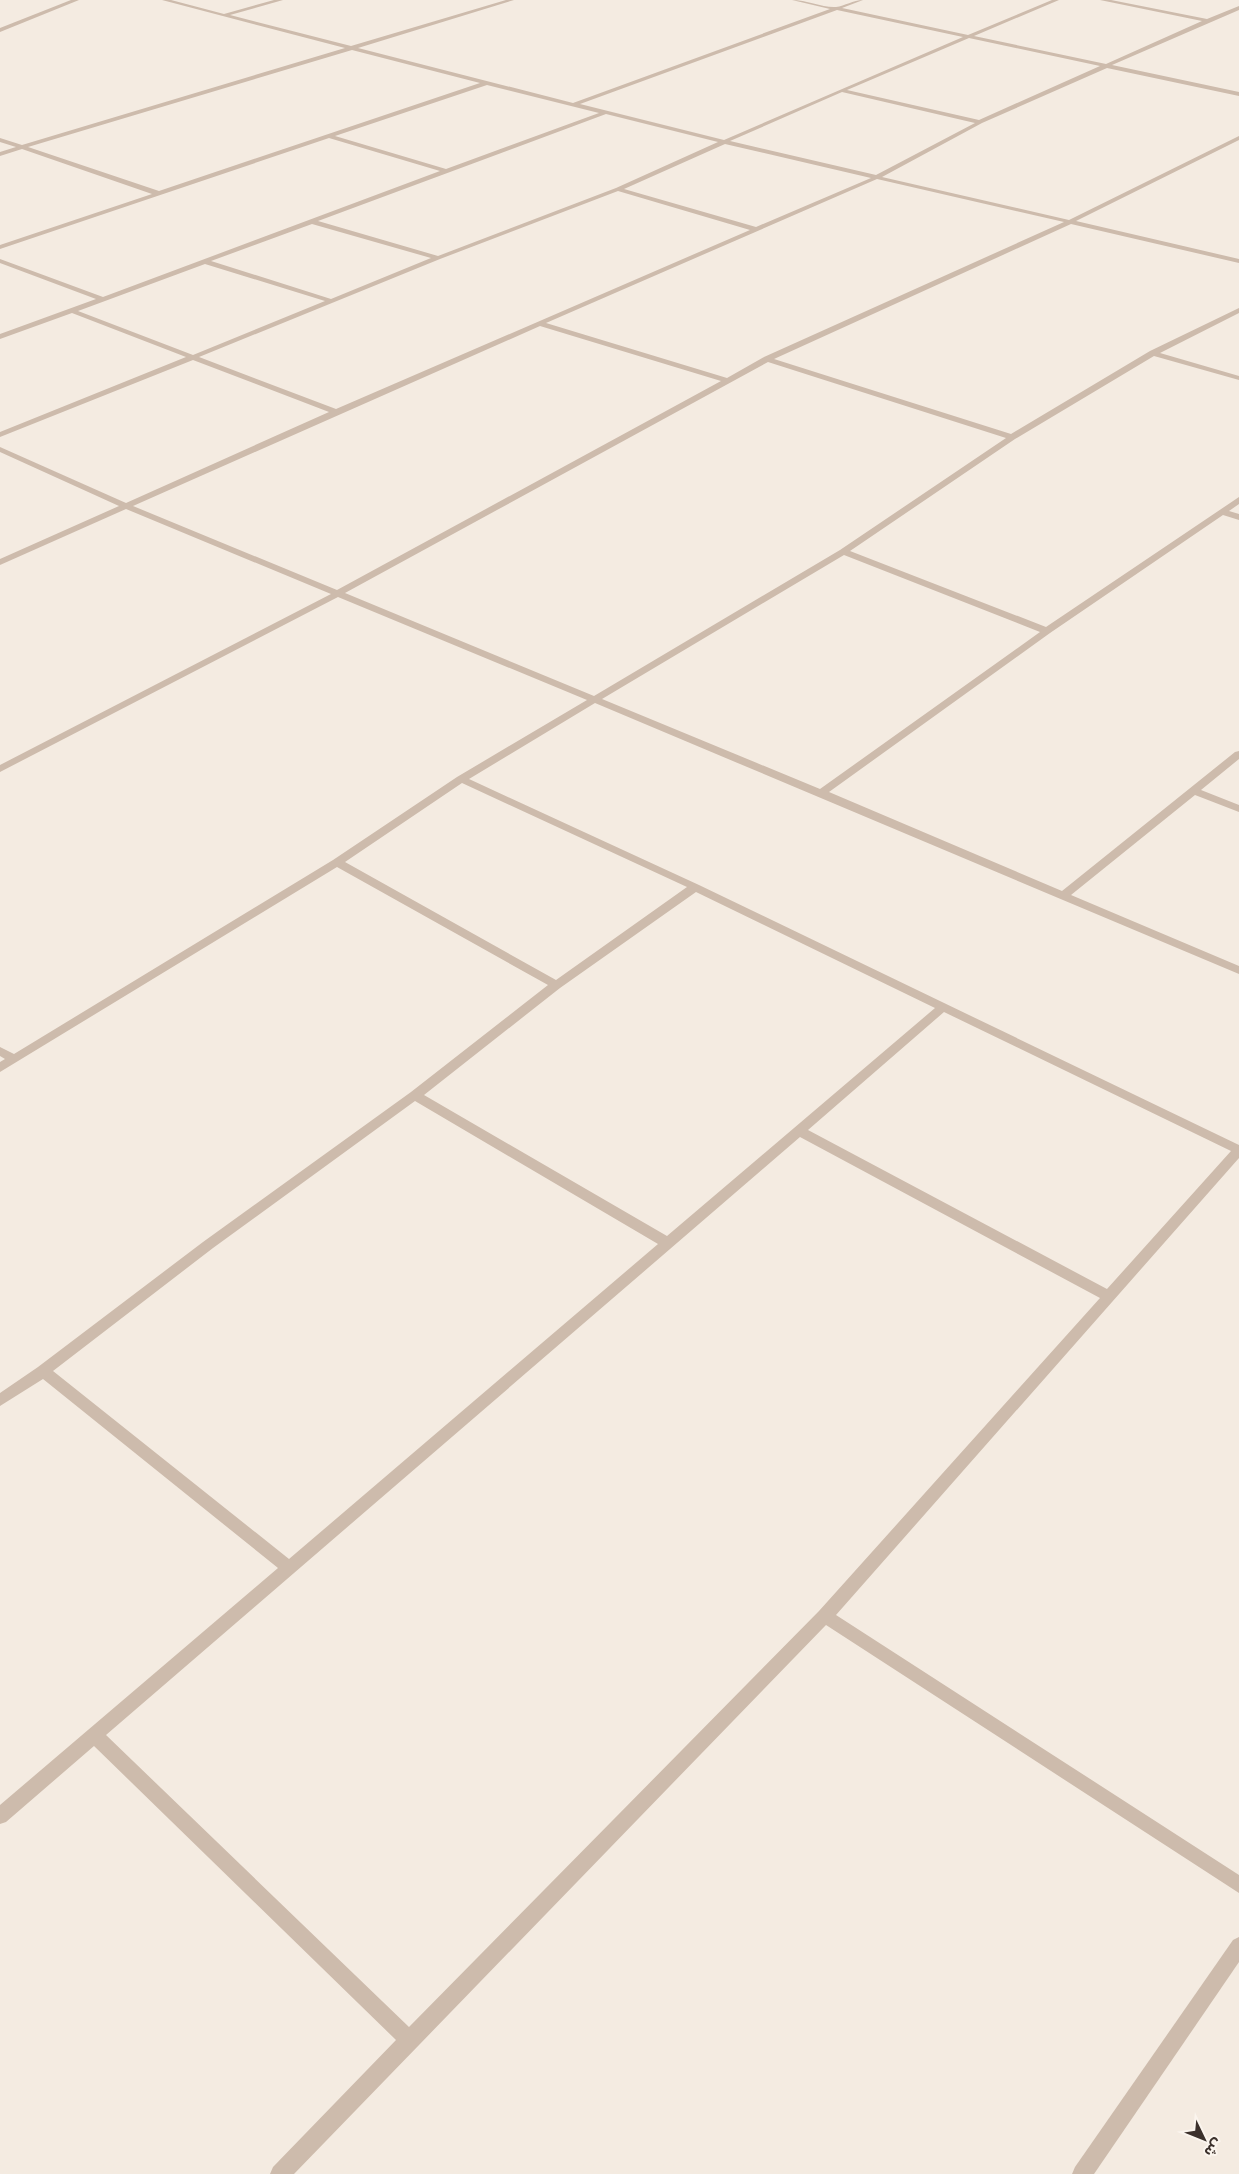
<svg xmlns="http://www.w3.org/2000/svg" width="1239" height="2174" viewBox="0 0 1239 2174" font-family="Overpass,'Noto Sans Arabic',sans-serif">
	<rect width="100%" height="100%" fill="#f4ebe1"/>
	<g fill="none" stroke-linecap="round" stroke-linejoin="round">
		<g fill="#cdbbac" fill-rule="evenodd">
			<polygon points="71,0 79,0 0,32 0,28"/>
			<path d="M162,0H171L224,14L274,0H283L230,15L351,46L506,0H514L358,48L573,103L830,9L792,0C807,0 823,8 836,7C845,6 853,0 863,0L842,8L968,35L1052,0H1059L974,36L1106,64L1202,21L1100,0H1111L1207,19L1239,6V10L1112,65L1239,92V96L1107,68L982,123L882,177L1069,220L1239,136V140L1076,221L1239,259V263L1071,224L774,359L1011,434L1150,351L1239,308V313L1160,353L1239,376V380L1154,356L1015,439L850,551L1046,627L1239,497V504L1229,511L1239,514V520L1223,515L1050,633L829,792L1062,891L1235,752L1239,751V759L1201,790L1239,805V812L1195,795L1071,895L1239,966V974L595,703L469,779L699,885L1239,1145V1158L836,1615L1239,1875V1893L826,1625L294,2174H270L273,2167L396,2040L94,1746L6,1822L0,1824V1805L278,1568L43,1379L0,1406V1393L38,1367L203,1242L411,1092L548,985L337,867L0,1072V1062L5,1059L0,1056V1047L14,1054L333,860L457,777L587,700L338,597L0,772V765L331,594L126,509L0,565V559L119,506L0,452V447L126,503L329,412L193,360L0,437V432L186,357L72,313L0,339V334L96,299L0,263V259L103,297L440,171L329,138L0,249V245L152,194L22,149L0,156V152L16,147L0,142V138L22,145L345,48ZM837,10L963,37L724,140L580,104ZM969,38L1100,66L979,120L847,90ZM352,50L480,83L159,191L28,147ZM487,85L599,113L446,169L335,136ZM842,92L975,123L876,175L730,141ZM606,114L718,142L616,188L438,256L318,221ZM725,144L871,178L756,227L624,189ZM877,179L1064,222L764,357L727,378L546,323ZM618,191L750,230L336,409L199,357L440,259ZM312,224L431,258L331,299L211,261ZM205,264L325,301L193,355L78,311ZM540,326L721,381L337,590L133,506ZM768,362L1006,438L840,550L594,696L345,593ZM844,555L1040,632L820,789L602,699ZM462,783L687,887L556,980L345,862ZM696,892L935,1008L667,1236L424,1095L560,988ZM944,1012L1231,1151L1107,1289L808,1130ZM415,1101L658,1244L289,1559L53,1371L213,1248ZM800,1137L1100,1298L819,1611L409,2027L106,1735Z"/>
			<polygon points="1239,1937 1239,1962 1094,2174 1072,2174 1075,2167 1233,1940"/>
		</g>
	</g>
	<g transform="translate(1204 2139) rotate(133)" stroke="#fbf5ee" stroke-width="4" paint-order="stroke">
	<path d="M0-4L9 19L0 12L-9 19Z" fill="#3b302b"/>
	<text y="-8" font-size="14" font-weight="bold" text-anchor="middle" fill="#3b302b">ش</text>
	</g>
</svg>
